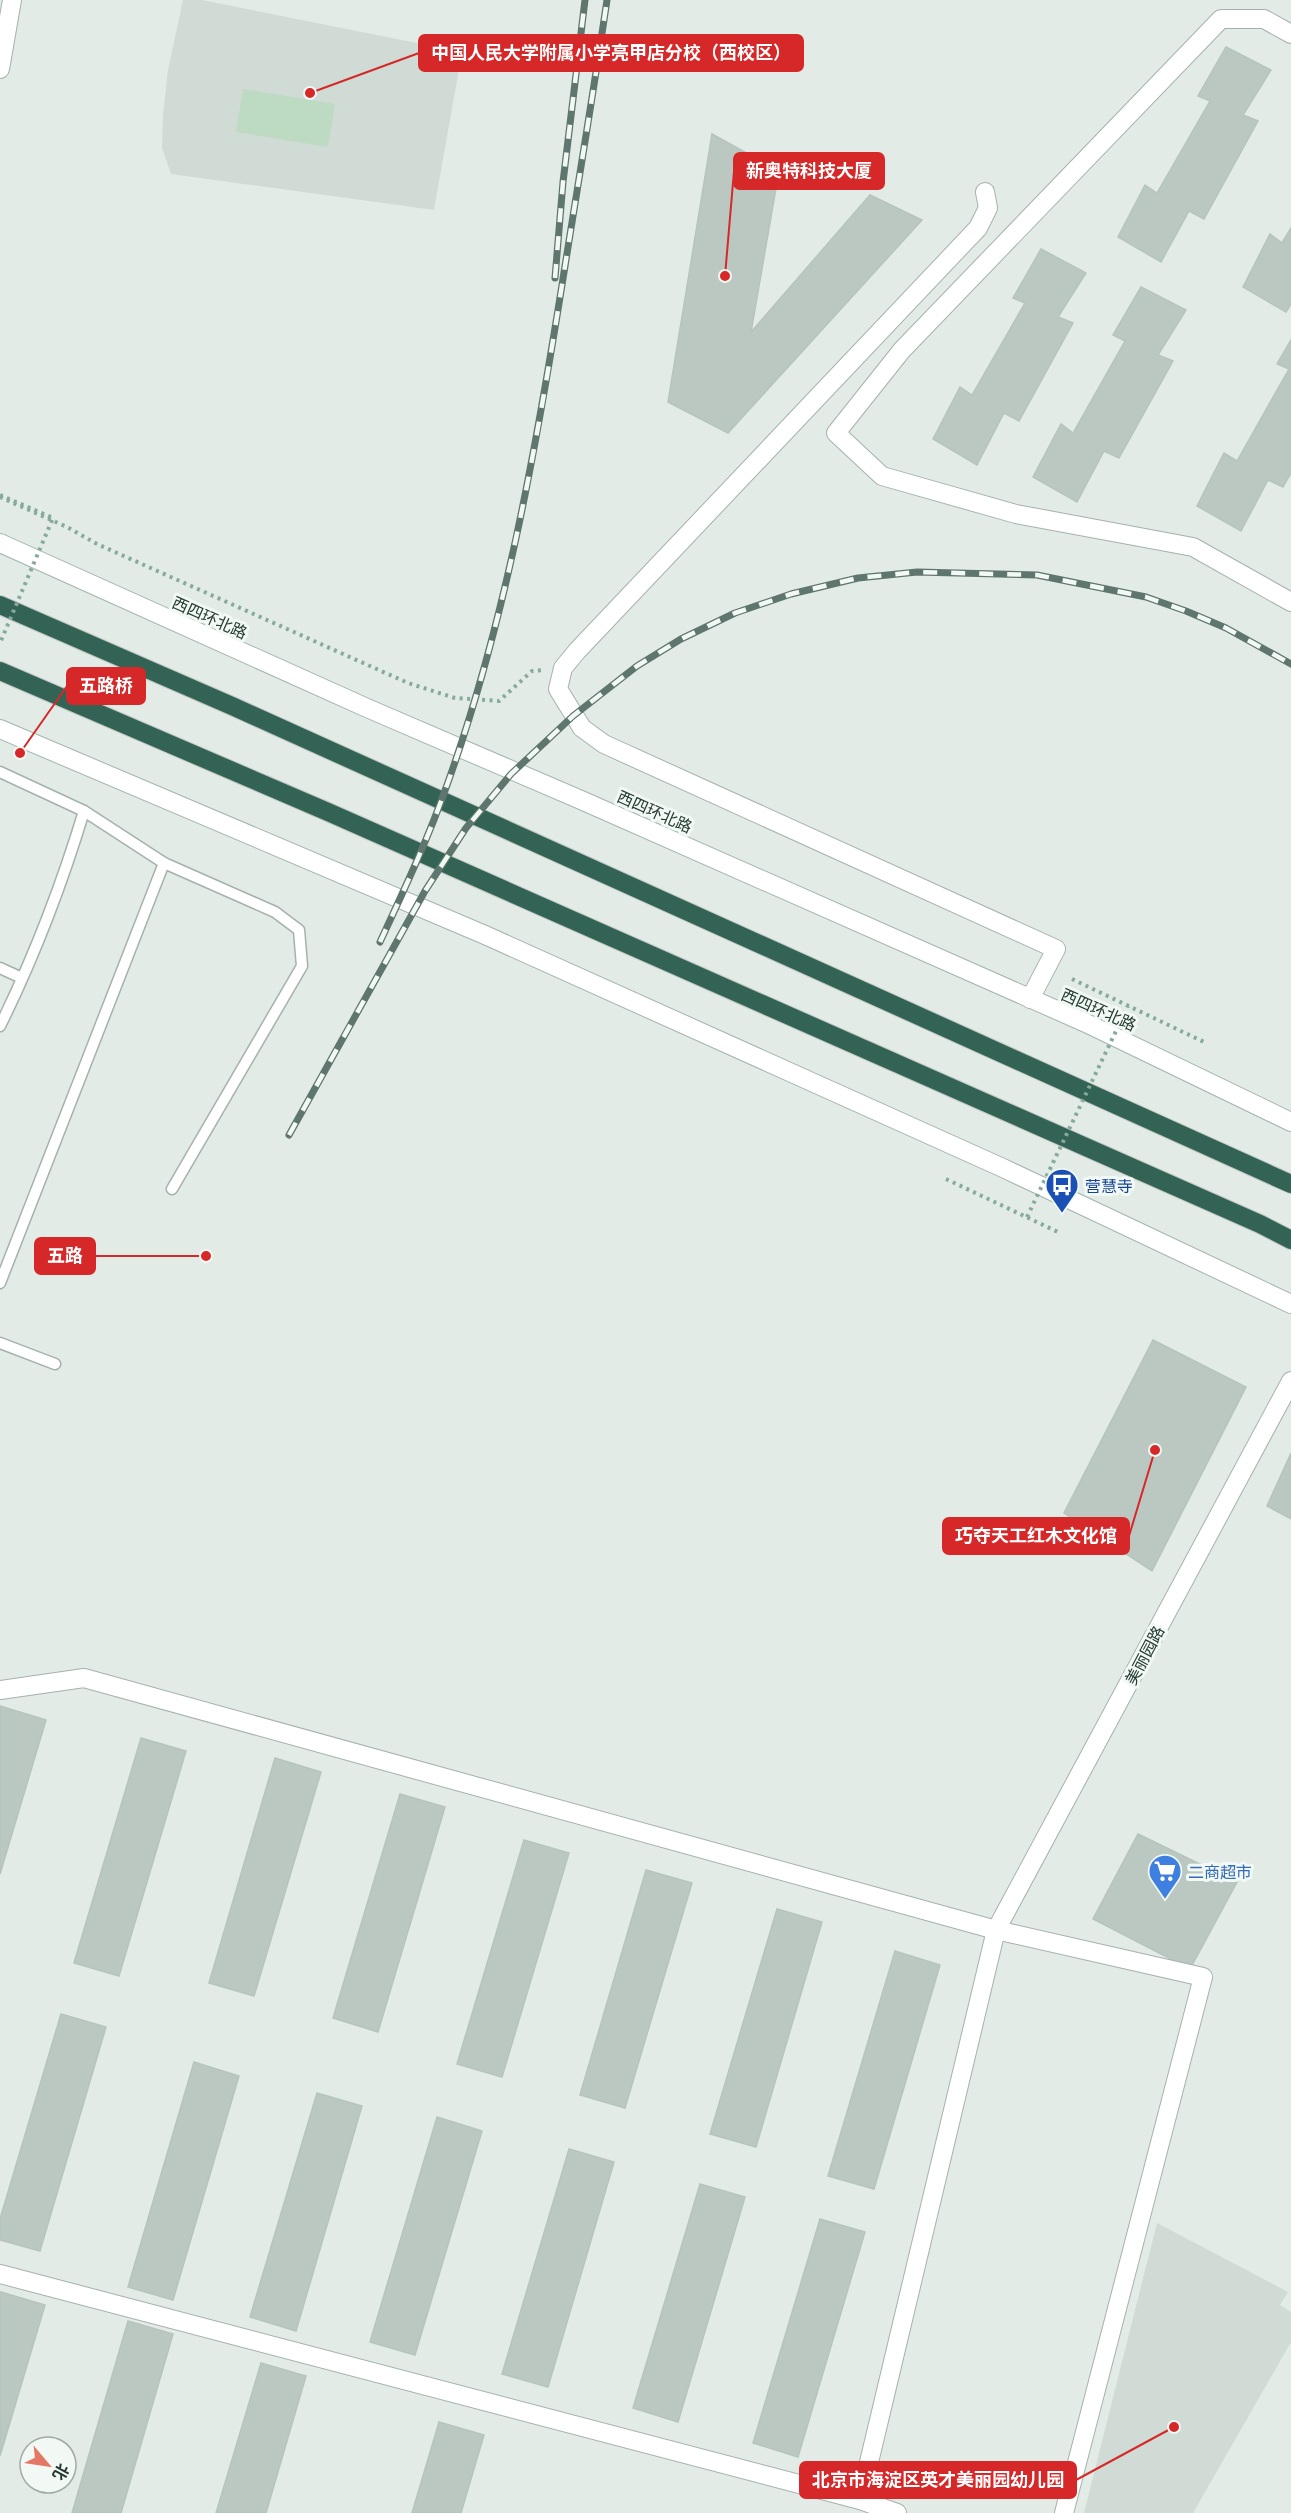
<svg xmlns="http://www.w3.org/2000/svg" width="1291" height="2513" viewBox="0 0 1291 2513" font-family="Barlow,'Noto Sans SC',sans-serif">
	<rect width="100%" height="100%" fill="#e2ebe6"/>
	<g fill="#d1dbd5">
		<polygon points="183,0 202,0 462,52 434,210 171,174 162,148 163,115 168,70"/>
		<polygon points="1157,2223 1288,2292 1280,2305 1291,2312 1291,2342 1193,2513 1084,2513"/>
	</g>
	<polygon fill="#bddac2" points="243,89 335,104 328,147 236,132"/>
	<g fill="#bbc8c2" stroke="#b5c4bc" stroke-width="1.5">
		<polygon points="1226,47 1271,70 1243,115 1258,121 1204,219 1189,211 1161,262 1118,237 1145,185 1157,193 1210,101 1198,96"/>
		<polygon points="712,134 779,171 751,332 870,195 922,220 728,433 668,402"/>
		<polygon points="1291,228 1291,304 1286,312 1243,287 1270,234 1282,243"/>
		<polygon points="1041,249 1086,273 1058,317 1073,323 1019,421 1004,413 977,465 933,439 960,387 972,395 1025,303 1013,298"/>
		<polygon points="1141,287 1186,310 1158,355 1173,361 1119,458 1104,451 1077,502 1033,477 1061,424 1073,433 1125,341 1113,335"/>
		<polygon points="1291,340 1291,473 1283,487 1268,480 1241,531 1197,506 1224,453 1237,461 1289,369 1277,364"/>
		<polygon points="1153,1340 1246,1387 1152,1571 1064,1513"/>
		<polygon points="1291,1453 1291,1519 1267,1506"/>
		<polygon points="0,1706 46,1720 0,1874"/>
		<polygon points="141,1738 186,1751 119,1976 74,1963"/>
		<polygon points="275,1758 321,1772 254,1996 209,1983"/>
		<polygon points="400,1794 445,1807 378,2032 333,2018"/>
		<polygon points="1138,1834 1237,1882 1190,1969 1093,1919"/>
		<polygon points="524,1840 569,1853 502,2077 457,2064"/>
		<polygon points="646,1870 692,1883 625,2108 580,2095"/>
		<polygon points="777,1909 822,1922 756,2147 710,2134"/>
		<polygon points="895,1951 940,1965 874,2189 828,2176"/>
		<polygon points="61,2014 106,2027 40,2251 0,2240 0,2219"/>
		<polygon points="194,2062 239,2076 173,2300 128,2287"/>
		<polygon points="317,2093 362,2106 296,2331 250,2317"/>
		<polygon points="437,2117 482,2131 415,2355 370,2342"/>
		<polygon points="569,2149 614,2162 548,2387 502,2374"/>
		<polygon points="700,2184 745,2197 678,2422 633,2408"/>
		<polygon points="820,2219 865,2232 798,2457 753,2443"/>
		<polygon points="1,2292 45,2305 0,2456 0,2295"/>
		<polygon points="128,2321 173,2334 121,2513 72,2513"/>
		<polygon points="261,2363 306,2376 266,2513 216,2513"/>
		<polygon points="439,2422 484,2435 461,2513 412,2513"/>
	</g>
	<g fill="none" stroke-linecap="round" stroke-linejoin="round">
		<g stroke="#a5b2ac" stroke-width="13">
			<g id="lane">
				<polyline points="0,772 84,811 164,863 0,1283"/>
				<polyline points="164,863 275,912 299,930 302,966 172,1189"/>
				<polyline points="0,968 22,978"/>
				<path d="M0,1026C34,957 62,884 84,811"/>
				<polyline points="0,1343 55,1364"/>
			</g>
		</g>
		<g stroke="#a5b2ac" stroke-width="20">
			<g id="street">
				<polyline points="1291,34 1264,19 1221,19 902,350 836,433 882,476 1016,514 1193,547 1291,602"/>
				<polyline points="0,69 12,0"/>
				<polyline points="985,192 988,208 978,228 577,651 563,668 558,689 582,728 604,744 1056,949 1030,999"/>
				<polyline points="0,1690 84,1678 996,1930 1203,1977 1064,2513"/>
				<polyline points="0,2274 860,2500 897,2513"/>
				<polyline points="860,2500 996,1930 1291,1381"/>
			</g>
		</g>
		<g stroke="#a2b5ad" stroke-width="20">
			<g id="secondary">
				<polyline points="0,543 367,708 581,800 1086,1023 1291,1122"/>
				<polyline points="0,729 485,935 1003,1168 1291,1304"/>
			</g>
		</g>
		<g stroke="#c2c8c6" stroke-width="20">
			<g id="highway">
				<polyline points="0,605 232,706 1291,1184"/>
				<polyline points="0,671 328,812 1260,1224 1291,1240"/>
			</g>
		</g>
		<g stroke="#86ab9b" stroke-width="4" stroke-dasharray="3 4.5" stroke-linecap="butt">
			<polyline points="0,497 67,527 97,544 408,683 455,698 499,701 532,671 545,670"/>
			<polyline points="1072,979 1204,1042"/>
			<polyline points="946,1179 1058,1232"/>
		</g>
		<use href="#lane" stroke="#fff" stroke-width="10"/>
		<use href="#street" stroke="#fff" stroke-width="18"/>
		<use href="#secondary" stroke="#fff" stroke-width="18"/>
		<use href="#highway" stroke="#336354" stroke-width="18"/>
		<g stroke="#5e766d" stroke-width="7">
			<g id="rail">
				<polyline points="555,278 563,182 585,0"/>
				<path d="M380,942C404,890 428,839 447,785C505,623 535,454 562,285C577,190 593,95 607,0"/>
				<polyline points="289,1135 425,891 466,828 511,774 573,716 637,666 681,639 735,613 791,594 858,578 917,572 1037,575 1146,597 1186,611 1226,628 1291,664"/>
			</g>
		</g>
		<use href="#rail" stroke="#f2f8f4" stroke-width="4.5" stroke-dasharray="14" stroke-linecap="butt"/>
		<g stroke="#86ab9b" stroke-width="4" stroke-dasharray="3 4.5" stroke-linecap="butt">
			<polyline points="0,495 53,518 0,643"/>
			<polyline points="1027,1217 1128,1006"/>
		</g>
	</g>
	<defs>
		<g id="bus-pin" transform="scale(1.725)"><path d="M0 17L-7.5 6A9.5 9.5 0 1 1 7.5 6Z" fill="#1a4fb4" stroke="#f2f8f4"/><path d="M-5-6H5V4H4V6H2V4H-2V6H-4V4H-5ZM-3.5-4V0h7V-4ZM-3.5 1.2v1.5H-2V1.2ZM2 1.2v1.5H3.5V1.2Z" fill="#fff"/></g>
		<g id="supermarket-pin" transform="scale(1.725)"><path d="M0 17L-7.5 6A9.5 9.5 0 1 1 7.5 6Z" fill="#3f7fe0" stroke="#f2f8f4"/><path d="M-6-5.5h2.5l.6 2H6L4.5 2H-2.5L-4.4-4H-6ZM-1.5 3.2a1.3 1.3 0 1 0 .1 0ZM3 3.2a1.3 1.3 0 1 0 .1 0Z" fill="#fff"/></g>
	</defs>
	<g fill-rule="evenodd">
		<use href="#bus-pin" x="1062" y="1185"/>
		<use href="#supermarket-pin" x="1165" y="1871"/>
	</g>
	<g text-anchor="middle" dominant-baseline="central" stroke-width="6" stroke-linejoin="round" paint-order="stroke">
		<g font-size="16" fill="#243a32" stroke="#f2f8f4">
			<text transform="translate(210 617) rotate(24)">西四环北路</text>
			<text transform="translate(655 811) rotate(24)">西四环北路</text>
			<text transform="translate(1099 1009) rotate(24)">西四环北路</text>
			<text transform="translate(1144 1655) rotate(-62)">美丽园路</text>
		</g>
		<g font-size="16" fill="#164399" stroke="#f2f8f4" text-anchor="start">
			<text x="1085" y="1185">营慧寺</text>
		</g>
		<g font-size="16" fill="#366cbe" stroke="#f2f8f4" text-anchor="start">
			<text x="1188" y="1871">二商超市</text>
		</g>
	</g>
	<path fill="none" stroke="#d62828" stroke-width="2" d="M310 93L419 53M725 276L734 171M20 753L67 686M206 1256L95 1256M1155 1450L1129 1536M1174 2427L1076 2480"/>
	<g fill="#d62828" stroke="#f2f8f4" stroke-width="2">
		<circle cx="310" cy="93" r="6"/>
		<circle cx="725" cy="276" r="6"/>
		<circle cx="20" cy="753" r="6"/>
		<circle cx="206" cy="1256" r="6"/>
		<circle cx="1155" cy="1450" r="6"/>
		<circle cx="1174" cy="2427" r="6"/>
	</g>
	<g fill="#d62828" stroke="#d62828" stroke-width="2">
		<rect x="419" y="35" width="384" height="36" rx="6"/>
		<rect x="734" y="153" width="150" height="36" rx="6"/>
		<rect x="67" y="668" width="78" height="36" rx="6"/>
		<rect x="35" y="1238" width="60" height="36" rx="6"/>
		<rect x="943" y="1518" width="186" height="36" rx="6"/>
		<rect x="800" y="2462" width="276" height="36" rx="6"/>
	</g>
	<g font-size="18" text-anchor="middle" font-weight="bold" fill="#fff">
		<text x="611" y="59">中国人民大学附属小学亮甲店分校（西校区）</text>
		<text x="809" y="177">新奥特科技大厦</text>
		<text x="106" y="692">五路桥</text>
		<text x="65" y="1262">五路</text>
		<text x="1036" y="1542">巧夺天工红木文化馆</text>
		<text x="938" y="2486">北京市海淀区英才美丽园幼儿园</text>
	</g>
	<g transform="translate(48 2465) rotate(119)"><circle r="28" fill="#f2f8f4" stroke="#a0aca6" stroke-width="1.5"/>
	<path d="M0-4.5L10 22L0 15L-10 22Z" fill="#e47867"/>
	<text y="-9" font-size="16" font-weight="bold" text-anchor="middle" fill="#243a32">北</text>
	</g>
</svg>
